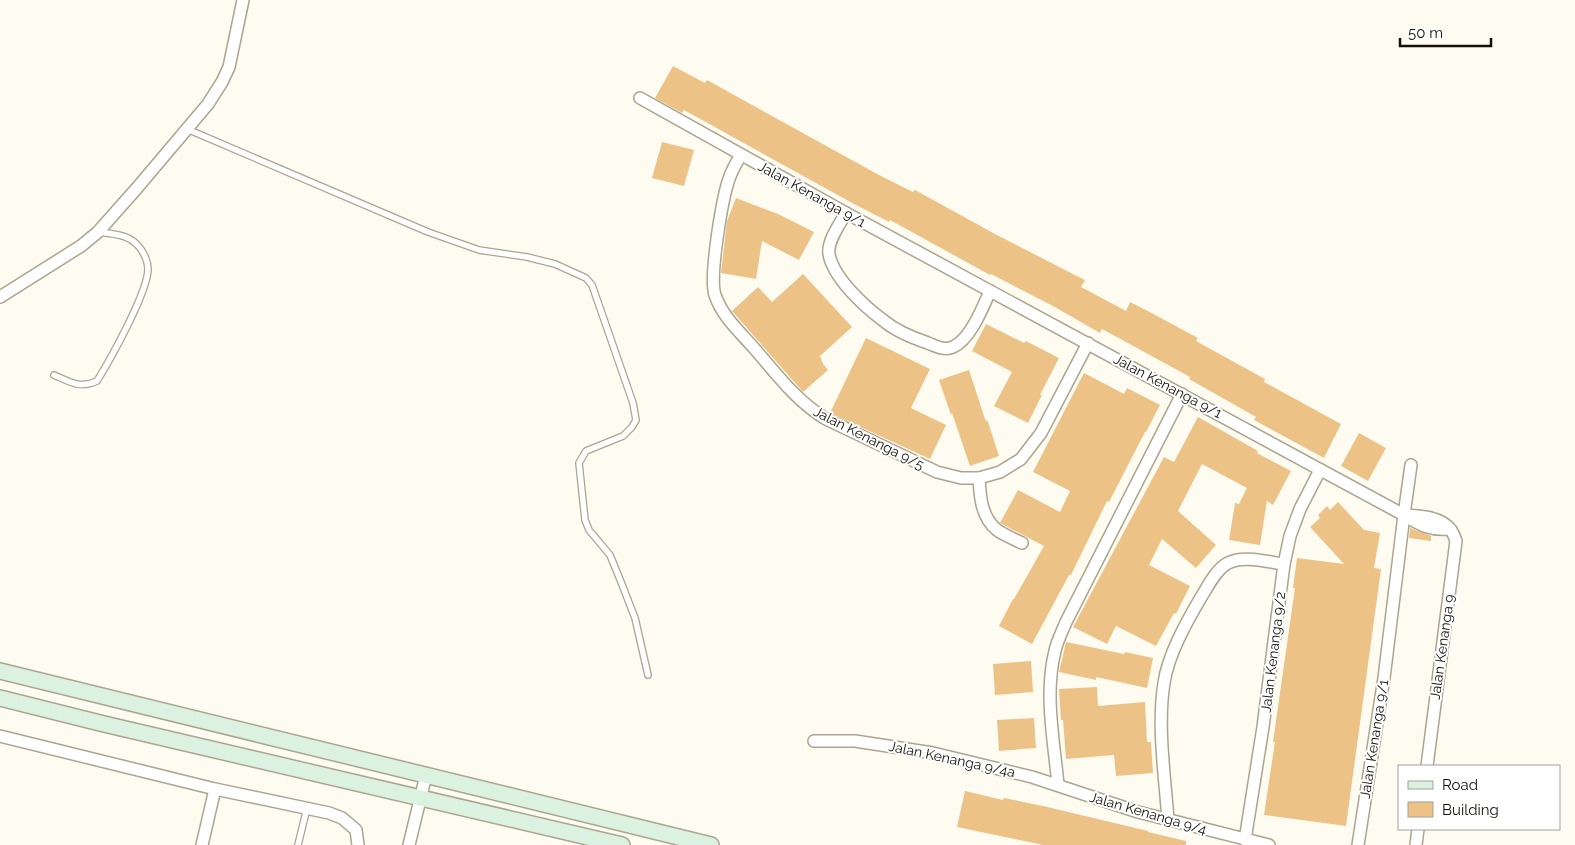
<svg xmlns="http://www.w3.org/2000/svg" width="1575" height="845" viewBox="0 0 1575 845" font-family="Raleway,sans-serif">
	<rect width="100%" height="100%" fill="#fefbf1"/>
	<g fill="#edc286">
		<polygon points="673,66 705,83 707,80 879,175 913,192 915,190 995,234 1071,273 1085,280 1081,287 1126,311 1130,302 1144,309 1198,338 1196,341 1265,379 1264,382 1341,424 1324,458 1254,420 1256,417 1189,379 1190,377 1126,342 1102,329 1100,333 1053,306 991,274 990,275 890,220 889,222 854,204 684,110 682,113 655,98"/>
		<polygon points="662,142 694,150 684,186 652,178"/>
		<polygon points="736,198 778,214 814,232 799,260 762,241 756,279 721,273 727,221"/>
		<polygon points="803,274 852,327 820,356 823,364 828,370 803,392 732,311 758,287 772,302"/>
		<polygon points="986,324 1024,343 1026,341 1059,358 1040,395 1042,395 1028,423 994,406 1012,372 972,351"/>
		<polygon points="866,338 930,369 911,408 946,425 930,459 830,413"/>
		<polygon points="969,370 986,422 987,419 999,456 970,466 952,413 951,415 939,380"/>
		<polygon points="1084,373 1124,394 1127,388 1160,405 1146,432 1145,432 1109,502 1107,501 1071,575 1069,575 1032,644 999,626 1013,599 1014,599 1044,546 1000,523 1018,490 1060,512 1070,491 1033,472"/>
		<polygon points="1198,417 1258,451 1257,453 1291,471 1273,505 1267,501 1260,545 1229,540 1235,503 1239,504 1247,488 1202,464 1178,511 1216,545 1196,568 1162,539 1149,565 1190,586 1176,614 1174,613 1156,646 1116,626 1107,644 1073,627 1164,457 1174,462"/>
		<polygon points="1359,433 1386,448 1368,481 1341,466"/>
		<polygon points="1338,502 1364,530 1380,533 1374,568 1381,569 1346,826 1264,815 1275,742 1273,742 1295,588 1293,588 1297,558 1344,564 1310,527 1320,518 1318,515 1327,506 1330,510"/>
		<polygon points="1410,528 1431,536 1431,541 1409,538"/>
		<polygon points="1066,642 1124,654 1125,652 1153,658 1147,688 1096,677 1096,680 1059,672"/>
		<polygon points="1031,661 1033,692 995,695 993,664"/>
		<polygon points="1097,687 1098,706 1145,702 1147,742 1151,742 1153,773 1116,776 1114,755 1066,759 1063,720 1061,720 1059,689"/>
		<polygon points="1034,718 1036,748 999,751 997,720"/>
		<polygon points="965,791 1003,800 1004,798 1043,806 1148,831 1148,832 1186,841 1186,845 1043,845 957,827"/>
	</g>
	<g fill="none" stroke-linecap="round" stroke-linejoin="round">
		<g stroke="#aca48d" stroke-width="8">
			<g id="lane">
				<polyline points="187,129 428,232 479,250 527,257 555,264 586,278 592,285 633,403 636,420 632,427 623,436 586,451 579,463 585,520 589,530 610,555 621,582 635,618 648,675"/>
				<path d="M54,375C70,382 80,389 97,381C110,360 148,292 148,269C148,262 144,253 140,248C130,234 113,234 98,232"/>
				<polyline points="298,845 307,808"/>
			</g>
		</g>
		<g stroke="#aca48d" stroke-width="14">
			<g id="street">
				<polyline points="640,98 846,213 1404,515 1384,678 1358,845"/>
				<path d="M741,155C736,163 732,170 729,179C722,199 709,277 715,295C722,316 739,331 753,347C776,373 796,401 826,419L937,472L961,478H979L1000,472L1021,459L1041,433L1088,343"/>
				<path d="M846,213C840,224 827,241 829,254C833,278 865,307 884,321C896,331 913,338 928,343C936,346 944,351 953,347C970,340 983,307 990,291"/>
				<polyline points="0,297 81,246 98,232 137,188 208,104 222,82 229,67 243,0"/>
				<path d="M979,478C980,496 981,517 997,530C1004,535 1014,539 1022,543"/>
				<path d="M1404,515C1419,516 1440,516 1451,530C1453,533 1455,538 1456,541L1427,766"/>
				<path d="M1404,515C1419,525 1432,531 1450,529"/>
				<polyline points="1404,515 1411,465"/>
				<polyline points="0,736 215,789 329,813 342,818 356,830 358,845"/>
				<polyline points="814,741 855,741 933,753 1032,777 1138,812 1269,845"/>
				<path d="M1058,785C1054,741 1044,694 1055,651C1057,641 1062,632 1066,622L1182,394"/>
				<path d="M1168,820C1165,777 1157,726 1164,683C1168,655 1186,623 1200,599C1207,588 1216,569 1228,563C1244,555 1267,562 1284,564"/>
				<polyline points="1245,840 1263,727 1284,564 1290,536 1300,509 1320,470"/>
				<polyline points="202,845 215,789"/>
				<polyline points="409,845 426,775"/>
				<polyline points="1416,845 1418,829"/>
			</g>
		</g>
		<g stroke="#aca48d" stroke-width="18">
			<g id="secondary">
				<polyline points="0,671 711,845"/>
				<polyline points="0,698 104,724 622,845"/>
			</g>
		</g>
		<use href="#lane" stroke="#fff" stroke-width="5.5"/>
		<use href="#street" stroke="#fff" stroke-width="11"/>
		<use href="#secondary" stroke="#dcf2e1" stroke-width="15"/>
	</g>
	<g text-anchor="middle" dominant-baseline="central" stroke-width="4" stroke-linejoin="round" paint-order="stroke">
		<g font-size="14" fill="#141109" stroke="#fff">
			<text transform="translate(812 194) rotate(29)">Jalan Kenanga 9/1</text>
			<text transform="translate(1168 386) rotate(28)">Jalan Kenanga 9/1</text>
			<text transform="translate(869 438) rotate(27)">Jalan Kenanga 9/5</text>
			<text transform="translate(1442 647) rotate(-82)">Jalan Kenanga 9</text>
			<text transform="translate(1273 652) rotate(-83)">Jalan Kenanga 9/2</text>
			<text transform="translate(1374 739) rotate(-81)">Jalan Kenanga 9/1</text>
			<text transform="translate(952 759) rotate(12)">Jalan Kenanga 9/4a</text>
			<text transform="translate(1148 813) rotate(16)">Jalan Kenanga 9/4</text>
		</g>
	</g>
	<rect x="1398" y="765" width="162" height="65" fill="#ffffff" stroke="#a1a09d"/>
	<rect x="1408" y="781" width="25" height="8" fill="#dcf2e1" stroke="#a1a09d"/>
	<text x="1442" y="790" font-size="15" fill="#141109">Road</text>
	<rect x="1408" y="802" width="25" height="15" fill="#edc286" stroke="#a1a09d"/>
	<text x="1442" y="815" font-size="15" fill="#141109">Building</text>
	<path d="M1400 38v8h91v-8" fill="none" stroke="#141109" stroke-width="2.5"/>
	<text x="1408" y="38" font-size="15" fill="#141109" stroke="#ffffff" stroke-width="4" paint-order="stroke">50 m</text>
</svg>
